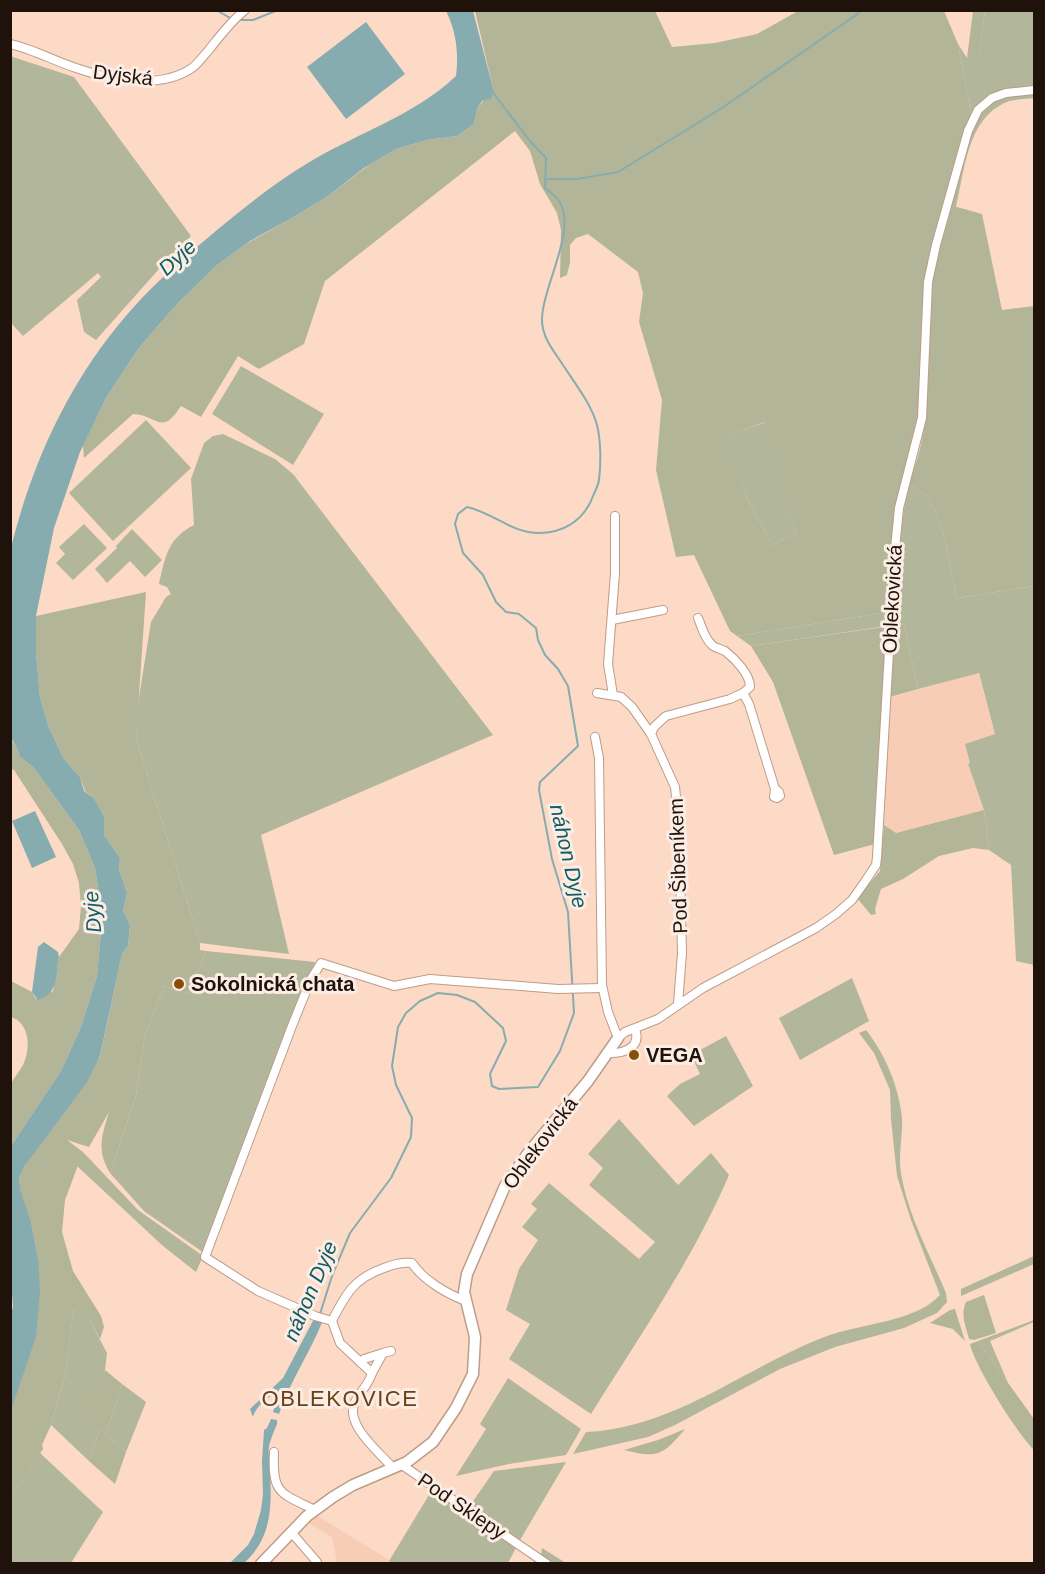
<svg xmlns="http://www.w3.org/2000/svg" width="1045" height="1574" viewBox="0 0 1045 1574" font-family="Helvetica,sans-serif">
	<rect width="100%" height="100%" fill="#fddac6"/>
	<g fill="#f7cdb5">
		<polygon points="978,672 995,734 965,745 970,763 968,764 984,810 895,833 884,825 889,698"/>
		<polygon points="313,1513 394,1563 337,1563 332,1537 305,1521"/>
	</g>
	<g fill="#b2b69b">
		<polygon points="985,11 1034,11 1034,88 976,107 971,114 958,44 967,58 979,53"/>
		<polygon points="10,56 74,77 191,236 167,260 96,340 84,332 77,300 101,277 98,273 23,336 11,323"/>
		<path d="M1034,93V98C1026,99 1015,99 1007,102C967,118 965,170 956,207L950,205C956,185 970,116 986,105C1001,96 1017,95 1034,93Z"/>
		<polygon points="241,366 324,414 293,465 212,414"/>
		<polygon points="146,420 191,468 113,541 69,493"/>
		<polygon points="766,422 796,533 772,545 747,499 723,437"/>
		<path d="M223,434L275,459L293,474L493,735L261,835L289,954L200,943L136,739L137,710L151,622L166,597L171,594L167,587L159,584C165,557 168,538 194,525L191,479L204,443L213,436Z"/>
		<path d="M908,484C917,488 925,492 930,501C945,524 951,571 957,598L1034,586V965L1016,961L1011,865L989,850L984,810L968,764L970,763L965,744L995,734L979,673L918,689L904,624L893,625L898,548Z"/>
		<polygon points="84,524 107,548 73,580 56,563 65,554 59,547"/>
		<polygon points="132,529 162,560 145,577 130,561 107,583 95,569 117,548 116,546"/>
		<polygon points="888,612 887,626 751,646 737,636"/>
		<polygon points="206,951 315,962 204,1253 144,1211 110,1173 136,1095 145,1035 164,986 188,994"/>
		<polygon points="852,978 869,1021 800,1060 779,1018"/>
		<path d="M866,1030C885,1054 899,1087 902,1118C903,1136 898,1155 901,1173C907,1213 930,1255 946,1293L947,1302L937,1313L904,1328L835,1347L780,1369L675,1425L648,1437L573,1454L586,1432C677,1428 747,1365 830,1335C862,1324 917,1321 940,1295L911,1220L897,1176L891,1119L890,1090L874,1053L859,1033Z"/>
		<polygon points="726,1036 753,1086 694,1126 667,1096 680,1084 700,1074 691,1055"/>
		<path d="M619,1119L678,1185L711,1153L729,1175C693,1259 639,1337 591,1414L509,1359L530,1324L506,1310L519,1269L538,1240L522,1227L537,1209L531,1204L549,1183L639,1259L655,1242L589,1185L603,1168L588,1154Z"/>
		<polygon points="83,1152 138,1210 203,1256 196,1272 163,1246 77,1166"/>
		<polygon points="1034,1256 1034,1264 961,1296 961,1289"/>
		<polygon points="74,1307 90,1321 107,1353 105,1370 95,1396 100,1429 89,1461 51,1425 65,1375"/>
		<polygon points="1034,1320 1034,1322 990,1341 1008,1383 978,1341"/>
		<polygon points="508,1378 581,1429 566,1455 509,1464 456,1476 486,1429 480,1424"/>
		<polygon points="122,1384 146,1402 126,1452 106,1434"/>
		<polygon points="40,1453 103,1512 71,1563 11,1564 11,1496"/>
		<polygon points="566,1462 520,1540 469,1507 494,1471"/>
		<polygon points="432,1490 517,1546 508,1563 394,1564 389,1561"/>
		<polygon points="542,1548 566,1563 553,1563 541,1556"/>
	</g>
	<g fill="#b2b598" fill-rule="evenodd">
		<path d="M475,11H655L672,47L715,43L757,34L798,11H944L958,44L971,114L931,252L919,404L915,441L899,490L894,513L888,612L737,636L730,631L694,555L676,557L656,470L662,400L639,322L643,293L638,272L588,234L576,238L570,245V262L567,275L560,278L561,230L557,213L540,184L530,151L515,131L325,281L304,344L259,369L238,356L201,417L181,406C161,437 158,415 133,414L84,458L83,445L106,398L138,349L177,304L216,266L246,244L292,218L328,196L369,165L396,149L427,140L457,136L474,124L477,109L493,88ZM765,422L796,533L772,545L747,499L724,437Z"/>
		<polygon points="973,11 985,11 979,54 967,58"/>
		<path d="M950,205L982,214L1002,310L1034,306V586L957,598C951,571 945,524 930,501C925,492 917,488 908,484C936,423 925,355 931,290C933,262 943,233 950,205Z"/>
		<path d="M146,592L136,739L200,943V950L206,951L188,994L164,986L145,1035L136,1095L110,1173C96,1149 102,1136 109,1112L89,1147L67,1140L83,1152L65,1200L62,1232L73,1271L101,1316L104,1327L100,1339L90,1321L74,1308L65,1375L51,1425L42,1445L43,1449L11,1496V1410L38,1258L31,1223L21,1193L19,1179L24,1167L100,1057L122,954L128,946L130,925L123,911L127,893L119,869L120,858L104,835V816L94,798L85,791L80,777L64,759L49,728L40,697L36,654V616Z"/>
		<polygon points="904,624 918,689 883,699 875,844 834,855 773,682 751,646"/>
		<path d="M10,738L17,748L20,757L34,768L79,830L95,868L100,900L101,931L97,976L81,1027L61,1071L11,1146C11,1132 7,1097 11,1085C13,1078 20,1071 23,1065C31,1048 30,1023 11,1017V981L32,992L36,999L53,991L59,957L79,929L81,906L79,883L73,864L62,844L14,770L11,769Z"/>
		<polygon points="984,810 989,850 973,848 939,856 903,879 881,889 875,909 876,914 871,915 857,898 880,871 884,825 896,833"/>
		<path d="M984,1295L996,1333L974,1340L969,1339C966,1326 960,1315 966,1302Z"/>
		<polygon points="955,1309 965,1341 953,1329 930,1323 950,1310"/>
		<path d="M978,1341L1034,1419V1450C1018,1435 974,1365 970,1344Z"/>
		<polygon points="105,1370 122,1384 106,1434 126,1452 115,1484 89,1461 100,1429 69,1409 79,1387 95,1395"/>
		<path d="M685,1429C663,1455 658,1459 624,1450L658,1440Z"/>
	</g>
	<g fill="#87acb0">
		<path d="M446,11H473L493,88L492,98L482,101L477,109L474,124L457,136L427,140L396,149L364,168L328,196L292,218L250,241L216,266L177,304L138,349L106,398L80,452L54,528L36,616V654L40,697L49,728L64,759L80,777L84,791L94,798L104,816V835L120,858L119,869L127,893L123,911L130,925L128,946L122,954L100,1056L87,1082L24,1167L19,1179L21,1192L31,1222L38,1258L40,1291L36,1337L11,1410L10,1316L13,1307L10,1268L11,1146L61,1071L81,1027L97,976L101,931L100,900L95,868L79,830L34,768L20,757L17,748L11,738L10,552C29,472 64,392 116,328C145,291 181,260 217,230C246,206 276,182 308,163C357,133 414,116 456,76C459,53 456,31 446,11Z"/>
		<polygon points="366,22 405,74 346,119 307,67"/>
		<polygon points="35,811 56,857 32,868 12,821"/>
		<path d="M44,942L58,952L59,957C55,977 59,993 38,1000L32,992L38,947Z"/>
		<path d="M315,1317L323,1320C310,1353 290,1381 279,1414L273,1412L279,1391C269,1396 255,1407 253,1417L250,1409L283,1378Z"/>
		<path d="M271,1419L277,1420V1424C274,1431 271,1438 269,1446C268,1454 270,1465 270,1474C272,1508 271,1539 244,1563L229,1564L248,1545L254,1534L261,1510L263,1494L262,1461L264,1430L267,1428Z"/>
	</g>
	<g fill="none" stroke-linecap="round" stroke-linejoin="round">
		<g stroke="#87acb0" stroke-width="2">
			<polyline points="216,10 232,19"/>
			<polyline points="238,20 253,20 278,10"/>
			<polyline points="545,179 577,179 618,172 722,108 859,13"/>
			<path d="M320,1314L332,1276L350,1233L391,1178L411,1137L412,1118L396,1085L392,1066L398,1027L406,1013L420,1001L438,993L457,995L475,1002L503,1028L506,1041L490,1074L492,1086L499,1089L538,1087L560,1051L574,1013L568,912L552,859L539,790L540,782L578,746L568,686L558,669L545,655L538,640L536,628L519,614L506,612L496,602L483,575L463,553L455,524L458,514L467,507C494,513 511,533 539,533C562,533 581,522 591,501C593,495 598,487 599,480C601,464 601,441 597,425C591,403 573,381 561,362C552,349 542,336 542,320C542,287 578,229 559,201C556,196 550,192 545,188L546,158L530,141L491,90"/>
		</g>
		<g stroke="#bd9c89" stroke-width="10">
			<g id="minor">
				<path d="M10,44C33,49 54,61 76,68C110,80 160,90 192,68C198,64 203,56 208,51C220,36 230,22 245,10"/>
				<path d="M698,618C702,627 704,638 712,645C715,648 721,649 725,651C735,659 750,674 750,687L743,693"/>
				<polyline points="612,620 663,610"/>
				<polyline points="597,693 621,697 632,707 651,734 675,787 679,827 682,953 678,1004"/>
				<polyline points="613,695 608,664 615,573 615,516"/>
				<polyline points="651,734 654,727 666,716 730,699 743,693 749,704 775,789 774,797 777,798 780,796 779,792 775,789"/>
				<polyline points="595,737 599,758 602,985 608,1012 618,1038 625,1032 658,1019 703,988 816,928 836,914 852,900 864,883 876,865 877,857 895,549 899,508 922,418 928,282 936,245 968,131 978,110 992,98 1006,93 1034,90"/>
				<path d="M607,1053C623,1054 642,1048 635,1029"/>
				<polyline points="332,1321 315,1316 258,1291 205,1257 292,1026 311,979 321,963 394,986 430,979 558,989 602,988"/>
				<polyline points="361,1363 364,1359 383,1353"/>
				<polyline points="372,1373 383,1353 391,1351"/>
				<path d="M274,1452C272,1494 280,1493 315,1510"/>
				<polyline points="402,1465 547,1564"/>
				<path d="M393,1468C379,1452 344,1424 355,1402C360,1392 369,1384 372,1373L340,1343L332,1321C346,1293 355,1278 384,1268C394,1264 402,1262 412,1263C423,1280 447,1294 466,1301"/>
				<polyline points="291,1532 317,1562 316,1564"/>
			</g>
		</g>
		<g stroke="#bd9c89" stroke-width="13">
			<polyline id="tertiary" points="261,1564 307,1516 333,1497 353,1485 407,1462 433,1442 456,1408 473,1374 475,1337 464,1292 467,1274 505,1186 529,1152 588,1081 618,1038"/>
		</g>
		<use href="#minor" stroke="#fff" stroke-width="8"/>
		<use href="#tertiary" stroke="#fff" stroke-width="10"/>
	</g>
	<g fill="#894e09" stroke="#fbece4" stroke-width="2">
		<circle cx="179" cy="984" r="6"/>
		<circle cx="634" cy="1055" r="6"/>
	</g>
	<g text-anchor="middle" dominant-baseline="central" stroke-width="6" stroke-linejoin="round" paint-order="stroke">
		<g font-size="20" fill="#1e120b" stroke="#fbece4">
			<text transform="translate(123 75) rotate(7)">Dyjská</text>
			<text transform="translate(892 599) rotate(-87)">Oblekovická</text>
			<text transform="translate(678 866) rotate(-92)">Pod Šibeníkem</text>
			<text transform="translate(540 1143) rotate(-53)">Oblekovická</text>
			<text transform="translate(462 1506) rotate(34)">Pod Sklepy</text>
		</g>
		<g font-size="20" font-weight="bold" fill="#1e120b" stroke="#fbece4" text-anchor="start">
			<text x="191" y="984">Sokolnická chata</text>
			<text x="646" y="1055">VEGA</text>
		</g>
		<g font-size="21" font-style="italic" fill="#0f5d65" stroke="#fbece4">
			<text transform="translate(177 257) rotate(-42)">Dyje</text>
			<text transform="translate(569 856) rotate(77)">náhon Dyje</text>
			<text transform="translate(92 912) rotate(-95)">Dyje</text>
			<text transform="translate(310 1291) rotate(-67)">náhon Dyje</text>
		</g>
		<g font-size="22" letter-spacing="1.5" fill="#6a4016" stroke="#fbece4">
			<text x="340" y="1398">OBLEKOVICE</text>
		</g>
	</g>
	<rect width="1045" height="1574" fill="none" stroke="#1e120b" stroke-width="24"/>
</svg>
